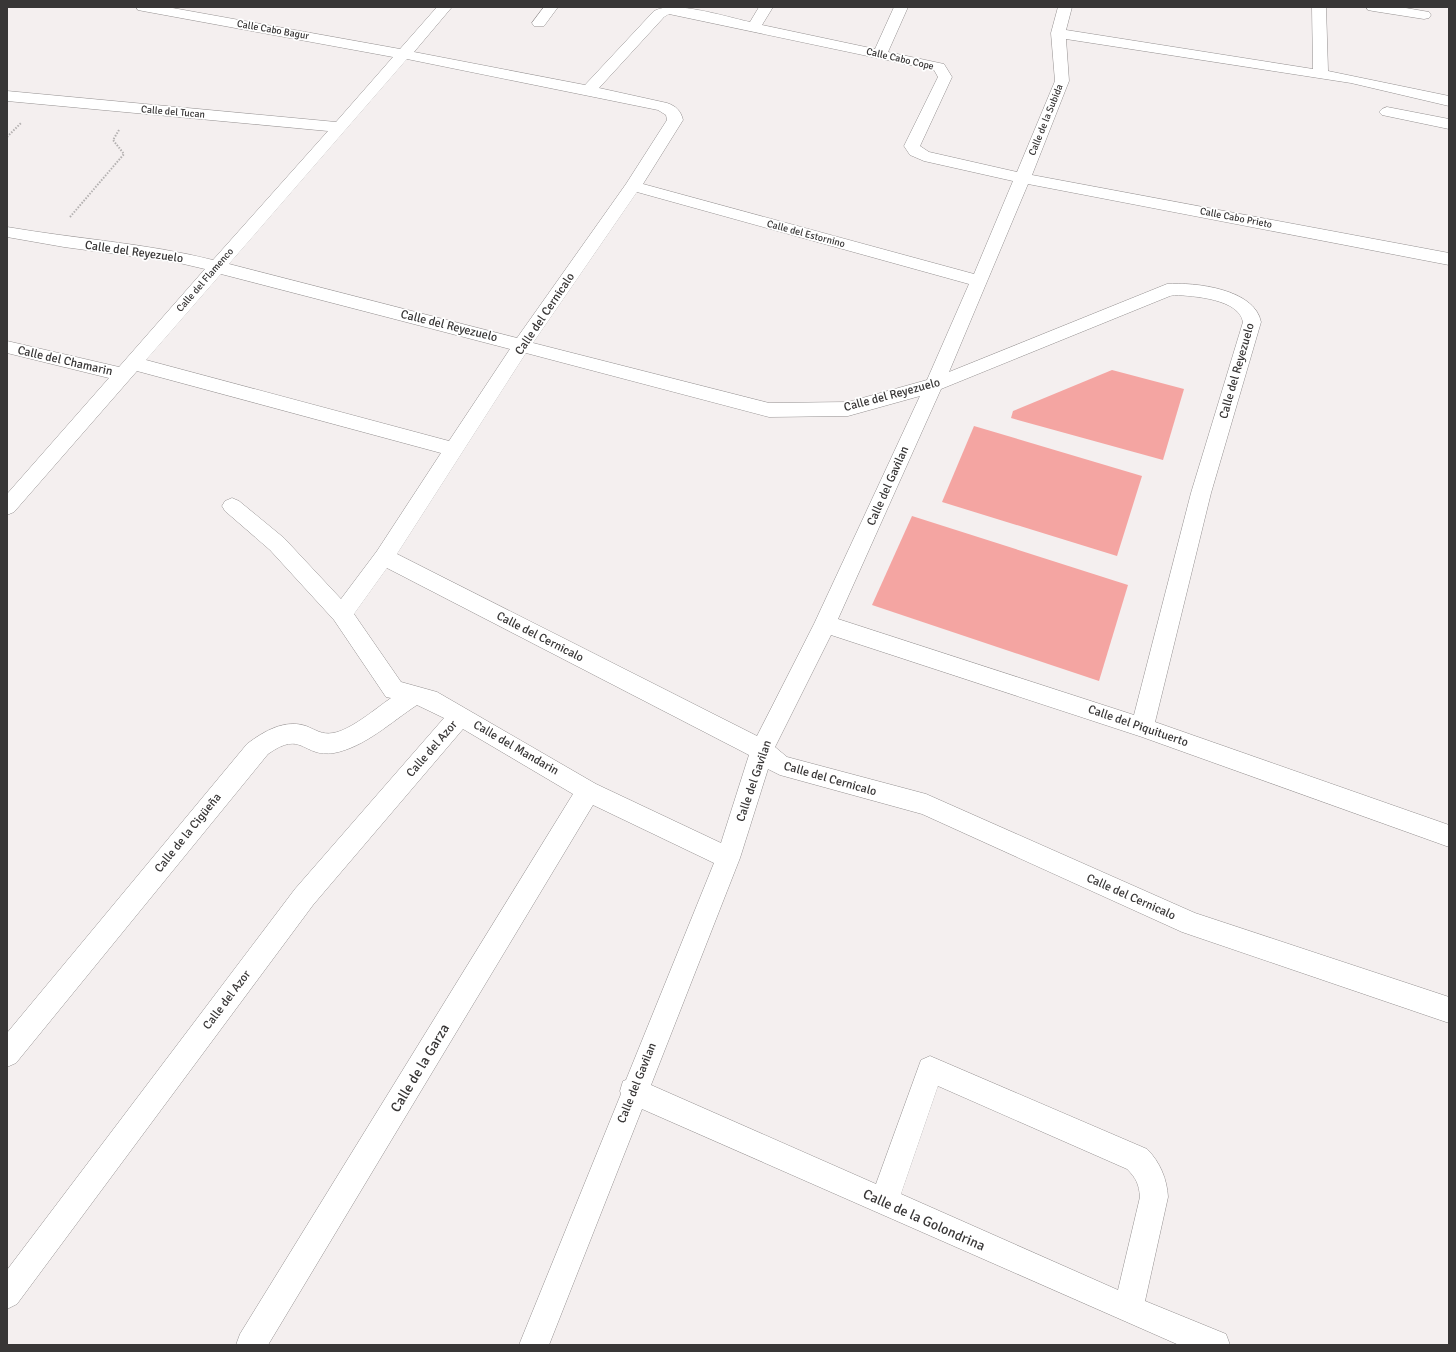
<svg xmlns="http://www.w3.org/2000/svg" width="1456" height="1352" viewBox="0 0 1456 1352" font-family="Signika,sans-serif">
	<rect width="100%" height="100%" fill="#f4efef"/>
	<g fill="#f4a5a2">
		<polygon points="1112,370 1184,389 1163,460 1011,418 1013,411"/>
		<polygon points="974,426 1142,476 1117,556 942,502"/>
		<polygon points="912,516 1128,585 1099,681 872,605"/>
	</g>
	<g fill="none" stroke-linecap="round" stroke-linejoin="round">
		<g stroke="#959191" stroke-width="1">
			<g id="minor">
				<path d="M136,7H167L400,49L437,7H452L414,52L585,85L654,11C675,0 726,17 750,22L759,7H773L762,25L875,49L894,7H908L888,52L944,64L952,77L920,146L929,152L1017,172L1055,81L1051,33L1058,7H1072L1066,30L1313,69L1312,7H1326L1328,71L1449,96V106L1351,83L1066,39L1069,81L1032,175L1449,253V265L1028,184L949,372L1167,284C1195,282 1255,289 1261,322L1211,493L1155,722L1449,825V847L1142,737L831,635L775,747L787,757L926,794L1195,913L1449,997V1023L1182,932L922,814L780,775L768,769L740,858L651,1085L876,1184L921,1060L930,1056L1147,1149C1160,1162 1167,1179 1168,1197L1145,1301L1226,1334L1230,1345H1179L642,1109L549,1345H519L621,1094L620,1091L623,1081L626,1080L714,863L593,805L268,1345H236L240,1334L573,794L463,729L313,905L17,1304L7,1309V1270L295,889L444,718L417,705C391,722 365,747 334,753C302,758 303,729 268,754L16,1063L7,1067V1033L247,744C264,731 285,719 306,726C316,730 322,735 333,733C351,730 375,709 391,698L386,697L334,620L270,550L225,511L222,506L225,501L232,498L239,501L284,538L341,599L377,551L441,453L137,371L14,512L7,515V494L109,378L7,353V341L119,367L205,269L175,262L64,247L7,237V227C76,239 146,243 213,260L328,131L7,101V91L336,122L393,57L143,11L138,10ZM669,14L934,70L938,77L904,146L910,155L924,161L1013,181L974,274L643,184L683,120C681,111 676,106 667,103L599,88L664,17ZM407,59L658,110L666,115L667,120L626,184L517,338L229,264ZM637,192L969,284L927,380L848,402L769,403L533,343ZM221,274L510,349L449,441L146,360ZM1175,295C1194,296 1239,299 1243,322L1191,493L1134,715L838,619L941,389L1170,296ZM526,353L769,417L848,416L920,396L814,624L757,736L397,554ZM387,568L749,755L721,843L596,784L437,692L401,682L354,614ZM938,1086L1127,1169C1136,1178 1139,1184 1140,1197L1118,1290L901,1194Z"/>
				<polygon points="544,7 558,7 544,26 534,26 532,23"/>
				<polygon points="1366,7 1400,7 1429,12 1431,15 1429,18 1424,19 1373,11 1368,10"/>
				<polygon points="1387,107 1449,119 1449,129 1382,115 1379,112 1382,109"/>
			</g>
		</g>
		<g stroke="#b3b0b0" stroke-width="2" stroke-dasharray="1.5 1.5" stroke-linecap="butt">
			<polyline points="7,137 21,123"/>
			<polyline points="70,217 124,154 113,140 119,130"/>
		</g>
		<use href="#minor" fill="#fff" fill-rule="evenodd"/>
	</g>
	<g text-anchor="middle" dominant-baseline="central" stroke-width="3.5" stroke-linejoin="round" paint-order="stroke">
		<g font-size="10" fill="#383636" stroke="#fff">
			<text transform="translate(273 30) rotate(10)">Calle Cabo Bagur</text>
			<text transform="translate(900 59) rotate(13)">Calle Cabo Cope</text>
			<text transform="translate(173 112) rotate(5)">Calle del Tucan</text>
			<text transform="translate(1046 120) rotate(-68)">Calle de la Subida</text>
			<text transform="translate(1236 218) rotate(11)">Calle Cabo Prieto</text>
			<text transform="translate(806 234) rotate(15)">Calle del Estornino</text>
			<text transform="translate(205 280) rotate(-49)">Calle del Flamenco</text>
		</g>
		<g font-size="12" fill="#383636" stroke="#fff">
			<text transform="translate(134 252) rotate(8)">Calle del Reyezuelo</text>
			<text transform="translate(545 314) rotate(-56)">Calle del Cernicalo</text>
			<text transform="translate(449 326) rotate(14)">Calle del Reyezuelo</text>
			<text transform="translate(65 361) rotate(13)">Calle del Chamarin</text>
			<text transform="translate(1237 371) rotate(-74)">Calle del Reyezuelo</text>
			<text transform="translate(892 395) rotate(-15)">Calle del Reyezuelo</text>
			<text transform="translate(888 486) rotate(-66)">Calle del Gavilan</text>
			<text transform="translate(540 637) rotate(27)">Calle del Cernicalo</text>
			<text transform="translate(1138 726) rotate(19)">Calle del Piquituerto</text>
			<text transform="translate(516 748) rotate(30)">Calle del Mandarin</text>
			<text transform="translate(432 749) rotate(-49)">Calle del Azor</text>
			<text transform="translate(830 779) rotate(16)">Calle del Cernicalo</text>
			<text transform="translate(754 781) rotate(-71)">Calle del Gavilan</text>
			<text transform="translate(188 833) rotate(-51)">Calle de la Cigüeña</text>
			<text transform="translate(1131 897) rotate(24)">Calle del Cernicalo</text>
			<text transform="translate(227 1000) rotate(-53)">Calle del Azor</text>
			<text transform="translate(637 1083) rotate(-68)">Calle del Gavilan</text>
		</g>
		<g font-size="14" fill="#383636" stroke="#fff">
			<text transform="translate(420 1068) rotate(-59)">Calle de la Garza</text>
			<text transform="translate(924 1220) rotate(24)">Calle de la Golondrina</text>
		</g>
	</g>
	<rect width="1456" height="1352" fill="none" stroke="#383636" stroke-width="16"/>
</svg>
